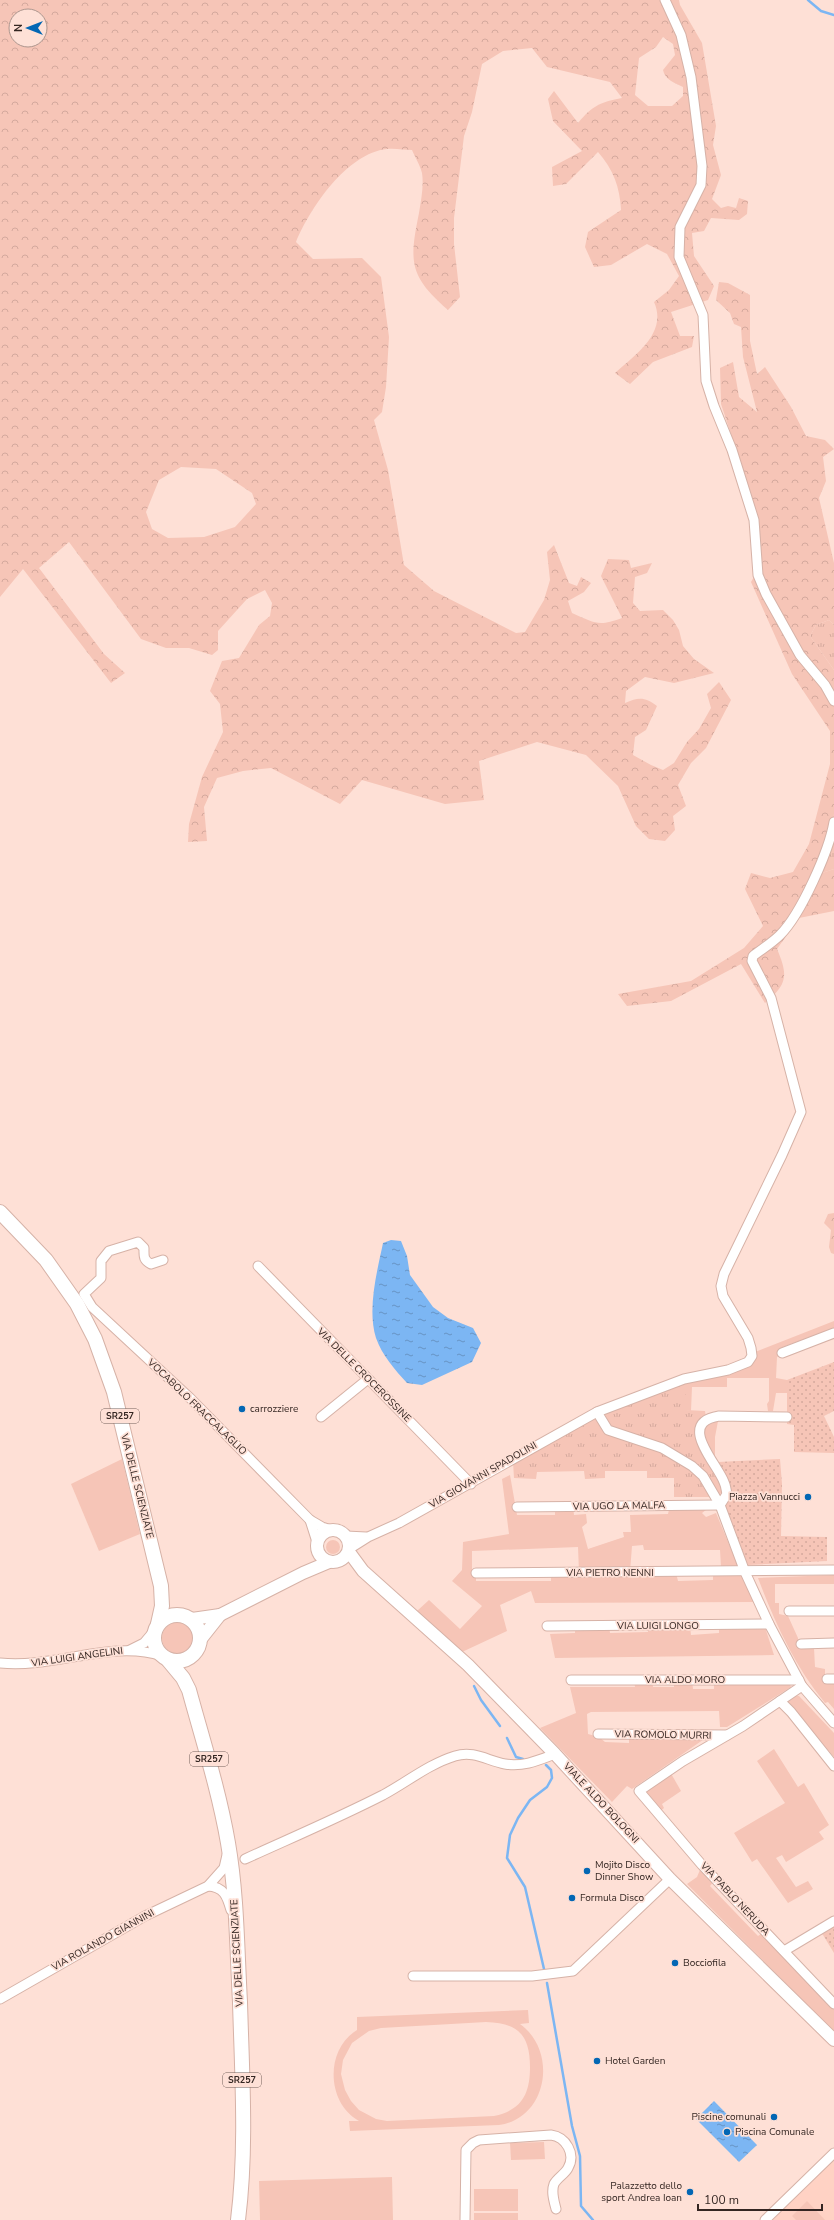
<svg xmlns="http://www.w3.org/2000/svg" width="834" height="2220" viewBox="0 0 834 2220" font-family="'Nunito Sans',sans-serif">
	<defs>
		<pattern id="grass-tufts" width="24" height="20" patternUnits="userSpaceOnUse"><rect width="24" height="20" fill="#f6c5b7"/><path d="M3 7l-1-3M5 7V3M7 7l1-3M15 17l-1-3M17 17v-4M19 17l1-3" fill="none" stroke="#d4a99d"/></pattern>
		<pattern id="forest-crowns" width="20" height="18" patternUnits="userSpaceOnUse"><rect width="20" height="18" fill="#f6c5b7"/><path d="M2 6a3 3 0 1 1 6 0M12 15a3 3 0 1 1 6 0" fill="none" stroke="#d4a99d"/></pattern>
		<pattern id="park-dots" width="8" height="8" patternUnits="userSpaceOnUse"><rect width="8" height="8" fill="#f6c5b7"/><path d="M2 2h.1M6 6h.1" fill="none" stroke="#d4a99d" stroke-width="1.8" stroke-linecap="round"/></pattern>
		<pattern id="water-ripples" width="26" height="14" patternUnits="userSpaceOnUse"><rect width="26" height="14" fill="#7cb6f3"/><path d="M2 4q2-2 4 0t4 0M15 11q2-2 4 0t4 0" fill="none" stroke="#6694c4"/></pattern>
	</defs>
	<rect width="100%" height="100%" fill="#fee0d6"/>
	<polygon fill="#ffd2c4" points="834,2153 834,2220 765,2220"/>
	<g fill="url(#grass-tufts)">
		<polygon points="829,620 834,625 834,670 810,636 816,625"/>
		<polygon points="834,814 834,869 822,873"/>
		<path d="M686,1381V1410L705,1411L706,1417L700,1422L723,1491L719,1495C689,1447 660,1445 611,1426L605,1415L609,1410Z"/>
		<path d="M596,1417L605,1432C649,1446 688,1453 712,1497H674V1478H647V1471H605V1478L585,1479L584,1471L537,1472L536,1479L514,1478L513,1462Z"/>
	</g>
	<g fill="url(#forest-crowns)" fill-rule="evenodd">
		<path d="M0,0H679L680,5L702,43L716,126L713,145L721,175L712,199L721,208L728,206L736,208L739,198L748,201L747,214L739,220L711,218L704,231L692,233L694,256L714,286L708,300L671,312L680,336H694L692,347L653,362L630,384L615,373C635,355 668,333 654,302L669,290L679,276L667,254L647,244L611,265L594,267L585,247L588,232L621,210C620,187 613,169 598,152L566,184L553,186L552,167L582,151L553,121L548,99L554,91L578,123C593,105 601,102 622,98L610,82L547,67L532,48L503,51L482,64L472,112L464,136L454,218V244L460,297L448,310C409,276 409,262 419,213C421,200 424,186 422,173C420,165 415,157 412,150C404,150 395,148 387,149C347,153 310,208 296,242L313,259L362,258L381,277L389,337L386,387L382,412L374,420L388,470L404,565L434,591L516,633L525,632L544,600L550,580L547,552L554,545L569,583L577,586L581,577L591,583L584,592L568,601L572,613C595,623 598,627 622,618L601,576L608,559L629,560L631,568L652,563L647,573L635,577L633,603L640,611L663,610L673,620L679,630L683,646L694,659L714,673L674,683L645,677L626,691L625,703C639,697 645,697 657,706L646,730L635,737L633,755L651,765L663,770L674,763L687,742L699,729L711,708L707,694L719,682L731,700L706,748L691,763L678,785L686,806L673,816L675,830L665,841L649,839L636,826L618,786L586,755L537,742L479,761L484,800L445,804L362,780L340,804L271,768L243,771L217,778L204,807L207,841L188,842L189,824L202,777L223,732L220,704L210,691L222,661L239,658L259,625L270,616L272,603L265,590L247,599L218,631V650L212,655L189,648H166L141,639L69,542L39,568L104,654L125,673L111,683L23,569L0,597ZM16,16H40V40H16ZM663,37L673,44L675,55L663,70C665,80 675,83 683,87V96L672,106H648L635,95L639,58L656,47ZM181,467L216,469L252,493L256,504L235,527L204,537L168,538L152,529L146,512L159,480Z"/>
		<path d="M719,282L728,283L750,295V341L757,374L765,367L791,407L806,436L825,440L834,449L823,457L826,481L819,498L834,563V625L829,620L816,625L810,636L834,670V814L822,873L834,869V911L799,918L777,949C788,975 788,984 765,1003L741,964L671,1001L627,1006L618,994L691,981L744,948L763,926L745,889L751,873L770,878L793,872L809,844L830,764V731L792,674L751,582L762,563L758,516L721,404L720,368L733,362L739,397L757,412L743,357L741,327L734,324L730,313L716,300Z"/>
		<polygon points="834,1213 834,1254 831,1253 829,1247 831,1230 824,1223 828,1214"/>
	</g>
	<g fill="url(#park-dots)">
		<polygon points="834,1362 834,1411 824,1416 834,1437 834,1453 794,1452 794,1425 787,1424 787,1380"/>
		<polygon points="780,1459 782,1484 781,1536 827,1537 827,1561 748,1565 724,1506 728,1481 718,1462"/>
		<polygon points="834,1921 834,1953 820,1930"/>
	</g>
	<g fill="#f6c5b7" fill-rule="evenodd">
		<polygon points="834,1321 834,1328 780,1348 782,1353 777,1357 776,1378 787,1380 788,1393 776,1393 773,1411 768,1411 767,1404 769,1401 769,1378 727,1378 727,1387 692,1387 691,1411 686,1410 686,1381 734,1371 755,1352"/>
		<path d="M719,1416L715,1437V1456C706,1447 702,1439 705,1426Z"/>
		<polygon points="122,1459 140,1534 99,1551 71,1484"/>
		<path d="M510,1475L517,1515H555V1506H573L574,1515L586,1514L587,1523L582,1527L588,1549L624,1537L623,1532H631L630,1515L668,1514L670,1505H705L706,1510L702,1513L706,1517L716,1513L738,1566L721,1567L720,1550H644L643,1545L632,1546L630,1572L676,1573L678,1581L713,1580V1572H740L754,1602L535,1603L531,1591L500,1605L507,1631L462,1652L417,1611L429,1600L460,1629L482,1606L452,1581L462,1570L463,1542L509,1534L502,1479ZM578,1547L579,1572L551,1573V1581H476V1573L472,1572V1551Z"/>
		<circle cx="333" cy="1547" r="7"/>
		<path d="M834,1575V1584H775V1603H779V1614L788,1616L798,1638V1647L814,1648L815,1667L825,1669V1681H834V1709L828,1702L825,1703C794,1665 775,1623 758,1578Z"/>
		<circle cx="178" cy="1638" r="16"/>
		<polygon points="764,1624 774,1655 555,1658 550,1634 575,1633 575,1626 609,1626 610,1633 648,1632 648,1626 690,1626 691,1635 719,1633 719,1625"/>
		<polygon points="634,1680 652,1680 653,1687 674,1687 674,1680 692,1680 693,1689 714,1689 714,1680 788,1680 791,1687 727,1727 720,1727 719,1711 591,1712 587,1714 588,1734 599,1737 605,1742 629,1743 629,1734 710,1735 632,1789 627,1786 612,1802 540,1728 576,1713 570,1687 635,1687"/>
		<polygon points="794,1695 799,1696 834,1733 834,1757 788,1704 787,1701"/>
		<polygon points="774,1749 798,1787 804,1783 829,1825 819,1832 824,1839 786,1862 782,1855 776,1858 796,1887 808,1881 813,1889 788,1903 757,1859 752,1862 734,1833 785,1803 757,1761"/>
		<polygon points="669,1770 681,1791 662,1804 664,1808 658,1813 639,1791"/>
		<polygon points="702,1865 716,1879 710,1886 758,1936 765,1931 834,2004 834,2032 687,1884 697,1877"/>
		<path d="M528,2010L529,2023L520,2024C558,2051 548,2118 499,2125L350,2131L349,2121H359C326,2103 325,2049 357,2030V2017ZM486,2022C518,2023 530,2035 530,2067C530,2094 522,2110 494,2116L387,2121L376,2119L359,2110L351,2101L345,2090L341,2074L343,2060L352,2043L369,2031L381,2028Z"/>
		<polygon points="544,2142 545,2159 511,2160 510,2143"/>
		<polygon points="392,2177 393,2220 260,2220 259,2181"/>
		<rect x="474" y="2189" width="44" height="22"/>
		<polygon points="807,2201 825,2220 796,2220 792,2216"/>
		<rect x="474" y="2213" width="44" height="7"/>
	</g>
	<g fill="url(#water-ripples)">
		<path d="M391,1240L401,1241L407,1256L410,1275L433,1307L448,1318L473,1328L481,1343L472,1362L422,1385L407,1383C395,1370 382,1355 376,1338C367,1309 377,1272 383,1243Z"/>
		<polygon points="714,2101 757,2145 739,2162 696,2119"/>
	</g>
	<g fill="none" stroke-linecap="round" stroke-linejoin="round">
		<g stroke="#7cb6f3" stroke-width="2.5">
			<polyline points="808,0 821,11 834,15"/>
			<polyline points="474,1686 481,1700 500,1726"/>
			<polyline points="507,1738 516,1757 523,1759"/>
			<polyline points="544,1969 525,1887 507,1858 510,1835 518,1818 530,1800 547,1787 552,1778 551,1770 546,1765"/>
			<polyline points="547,1983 572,2126 580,2156 581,2206 593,2220"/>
		</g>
		<g stroke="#d6b2a7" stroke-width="11">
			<g id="street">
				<polyline points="665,0 681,35 691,77 702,166 701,185 680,227 679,257 703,315 706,381 714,406 732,450 754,520 758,575 766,594 800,655 825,685 834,701"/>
				<path d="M163,1260L151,1264C143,1260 144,1256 144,1248L138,1242L109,1251L101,1261V1278L84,1294L92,1307L190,1398L310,1520L322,1527L331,1530"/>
				<polyline points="258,1266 471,1484"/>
				<polyline points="782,1353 834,1333"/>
				<polyline points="597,1412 608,1430 662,1448 692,1466 703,1476 720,1505 745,1572 769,1624 802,1686 834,1723"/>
				<polyline points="321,1417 368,1379"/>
				<path d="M720,1505L727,1494C726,1490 726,1486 724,1482C717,1463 676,1423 719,1416L787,1417"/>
				<polyline points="517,1507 720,1505"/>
				<polyline points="310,1520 317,1542"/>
				<polyline points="346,1536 366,1537"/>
				<path d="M349,1549L368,1537L399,1523L597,1412L684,1379L728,1370L748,1362L752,1356L751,1348L748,1338L723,1296L721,1286L724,1274L782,1155L801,1112L771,998L752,961L753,956C762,949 772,943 780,935C801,914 829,851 834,822"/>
				<polyline points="476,1573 834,1570"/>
				<polyline points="789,1611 834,1611"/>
				<polyline points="547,1626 769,1624"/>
				<polyline points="801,1644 834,1643"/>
				<polyline points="130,1650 144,1643 155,1630"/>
				<path d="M0,1663C54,1669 112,1639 162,1656"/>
				<polyline points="827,1679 834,1679"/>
				<polyline points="571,1680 799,1680"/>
				<polyline points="802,1686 743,1726 683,1761 639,1791 702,1865 834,2004"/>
				<polyline points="780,1701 791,1712 834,1766"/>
				<polyline points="598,1734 727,1735"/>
				<path d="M245,1859C291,1838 338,1818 383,1795C407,1782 429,1764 455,1756C474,1750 488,1761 505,1764C524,1767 539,1760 555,1754"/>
				<path d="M208,1886C224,1887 227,1896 231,1910"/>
				<polyline points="784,1951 834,1921"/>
				<polyline points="413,1976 532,1976 573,1971 670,1879"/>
				<polyline points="0,1999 145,1916 208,1886 224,1868 227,1855"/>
				<path d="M465,2220L466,2150L473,2143L479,2140L551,2135C566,2137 576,2154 568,2168C565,2174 557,2178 554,2184C551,2192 554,2201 556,2209"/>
				<polyline points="765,2220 834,2153"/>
			</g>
		</g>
		<g stroke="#d6b2a7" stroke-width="14">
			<g id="secondary">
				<circle cx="333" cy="1546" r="16"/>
				<polyline points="349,1552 363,1571 468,1665 555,1754 670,1879 834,2040"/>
				<polyline points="192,1619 220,1615 303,1573 329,1562"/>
				<polyline points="201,1639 220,1615"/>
			</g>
		</g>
		<g stroke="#d6b2a7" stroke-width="16">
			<g id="primary">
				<polyline points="0,1212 46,1260 77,1304 95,1339 114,1392 161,1586 162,1606 158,1624"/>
				<circle cx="177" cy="1638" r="23"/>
				<path d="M168,1660L183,1678L189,1690C203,1741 219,1791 228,1843C237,1895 237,1950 240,2002C242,2075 247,2148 238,2220"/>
			</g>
		</g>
		<use href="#street" stroke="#fff" stroke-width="9"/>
		<use href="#secondary" stroke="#fff" stroke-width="12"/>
		<use href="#primary" stroke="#fff" stroke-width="14"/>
	</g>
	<g fill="#0367b4" stroke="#fee0d6" stroke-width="1.5">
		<circle cx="242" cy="1409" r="4"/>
		<circle cx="808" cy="1497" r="4"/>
		<circle cx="587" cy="1871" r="4"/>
		<circle cx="572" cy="1898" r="4"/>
		<circle cx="675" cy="1963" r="4"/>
		<circle cx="597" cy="2061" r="4"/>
		<circle cx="774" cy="2117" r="4"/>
		<circle cx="727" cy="2132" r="4"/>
		<circle cx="690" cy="2192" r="4"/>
	</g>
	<g text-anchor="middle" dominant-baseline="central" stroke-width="3.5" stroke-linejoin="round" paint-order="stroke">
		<g fill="#fee0d6" stroke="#715e58" stroke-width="1">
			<rect x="101" y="1409" width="38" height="14" rx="3"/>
			<rect x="190" y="1752" width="38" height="14" rx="3"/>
			<rect x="223" y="2073" width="38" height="14" rx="3"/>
		</g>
		<g font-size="9" font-weight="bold" fill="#342622">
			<text x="120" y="1416">SR257</text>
			<text x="209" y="1759">SR257</text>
			<text x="242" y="2080">SR257</text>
		</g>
		<g font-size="10" fill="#342622" stroke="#fee0d6">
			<text transform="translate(364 1375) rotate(45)">VIA DELLE CROCEROSSINE</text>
			<text transform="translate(197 1407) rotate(44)">VOCABOLO FRACCALAGLIO</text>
			<text transform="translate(483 1475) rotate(-30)">VIA GIOVANNI SPADOLINI</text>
			<text transform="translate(137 1486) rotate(76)">VIA DELLE SCIENZIATE</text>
			<text transform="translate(619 1506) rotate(-1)">VIA UGO LA MALFA</text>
			<text x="610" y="1573">VIA PIETRO NENNI</text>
			<text x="658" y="1626">VIA LUIGI LONGO</text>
			<text transform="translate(77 1657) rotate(-8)">VIA LUIGI ANGELINI</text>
			<text x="685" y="1680">VIA ALDO MORO</text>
			<text transform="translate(663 1735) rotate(1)">VIA ROMOLO MURRI</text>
			<text transform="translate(601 1803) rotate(47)">VIALE ALDO BOLOGNI</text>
			<text transform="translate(735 1899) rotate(47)">VIA PABLO NERUDA</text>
			<text transform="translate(103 1940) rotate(-29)">VIA ROLANDO GIANNINI</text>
			<text transform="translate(237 1953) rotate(-93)">VIA DELLE SCIENZIATE</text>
		</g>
		<g font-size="10" fill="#342622" stroke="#fee0d6" text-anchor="start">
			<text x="250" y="1409">carrozziere</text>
			<text x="800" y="1497" text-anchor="end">Piazza Vannucci</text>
			<text x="595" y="1865">Mojito Disco<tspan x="595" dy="12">Dinner Show</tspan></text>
			<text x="580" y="1898">Formula Disco</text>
			<text x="683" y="1963">Bocciofila</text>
			<text x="605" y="2061">Hotel Garden</text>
			<text x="766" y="2117" text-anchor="end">Piscine comunali</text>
			<text x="735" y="2132">Piscina Comunale</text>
			<text x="682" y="2186" text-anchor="end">Palazzetto dello<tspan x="682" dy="12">sport Andrea Ioan</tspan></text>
		</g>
	</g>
	<g transform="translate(28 28) rotate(270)"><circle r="19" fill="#fee0d6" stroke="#ad968e"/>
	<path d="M0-3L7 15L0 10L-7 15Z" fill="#0367b4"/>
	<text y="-6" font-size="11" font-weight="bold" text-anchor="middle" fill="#342622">N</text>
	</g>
	<path d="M698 2204v6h124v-6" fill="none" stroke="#342622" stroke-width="2"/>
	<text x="704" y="2204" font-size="12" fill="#342622" stroke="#fee0d6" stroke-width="3" paint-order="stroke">100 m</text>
</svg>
